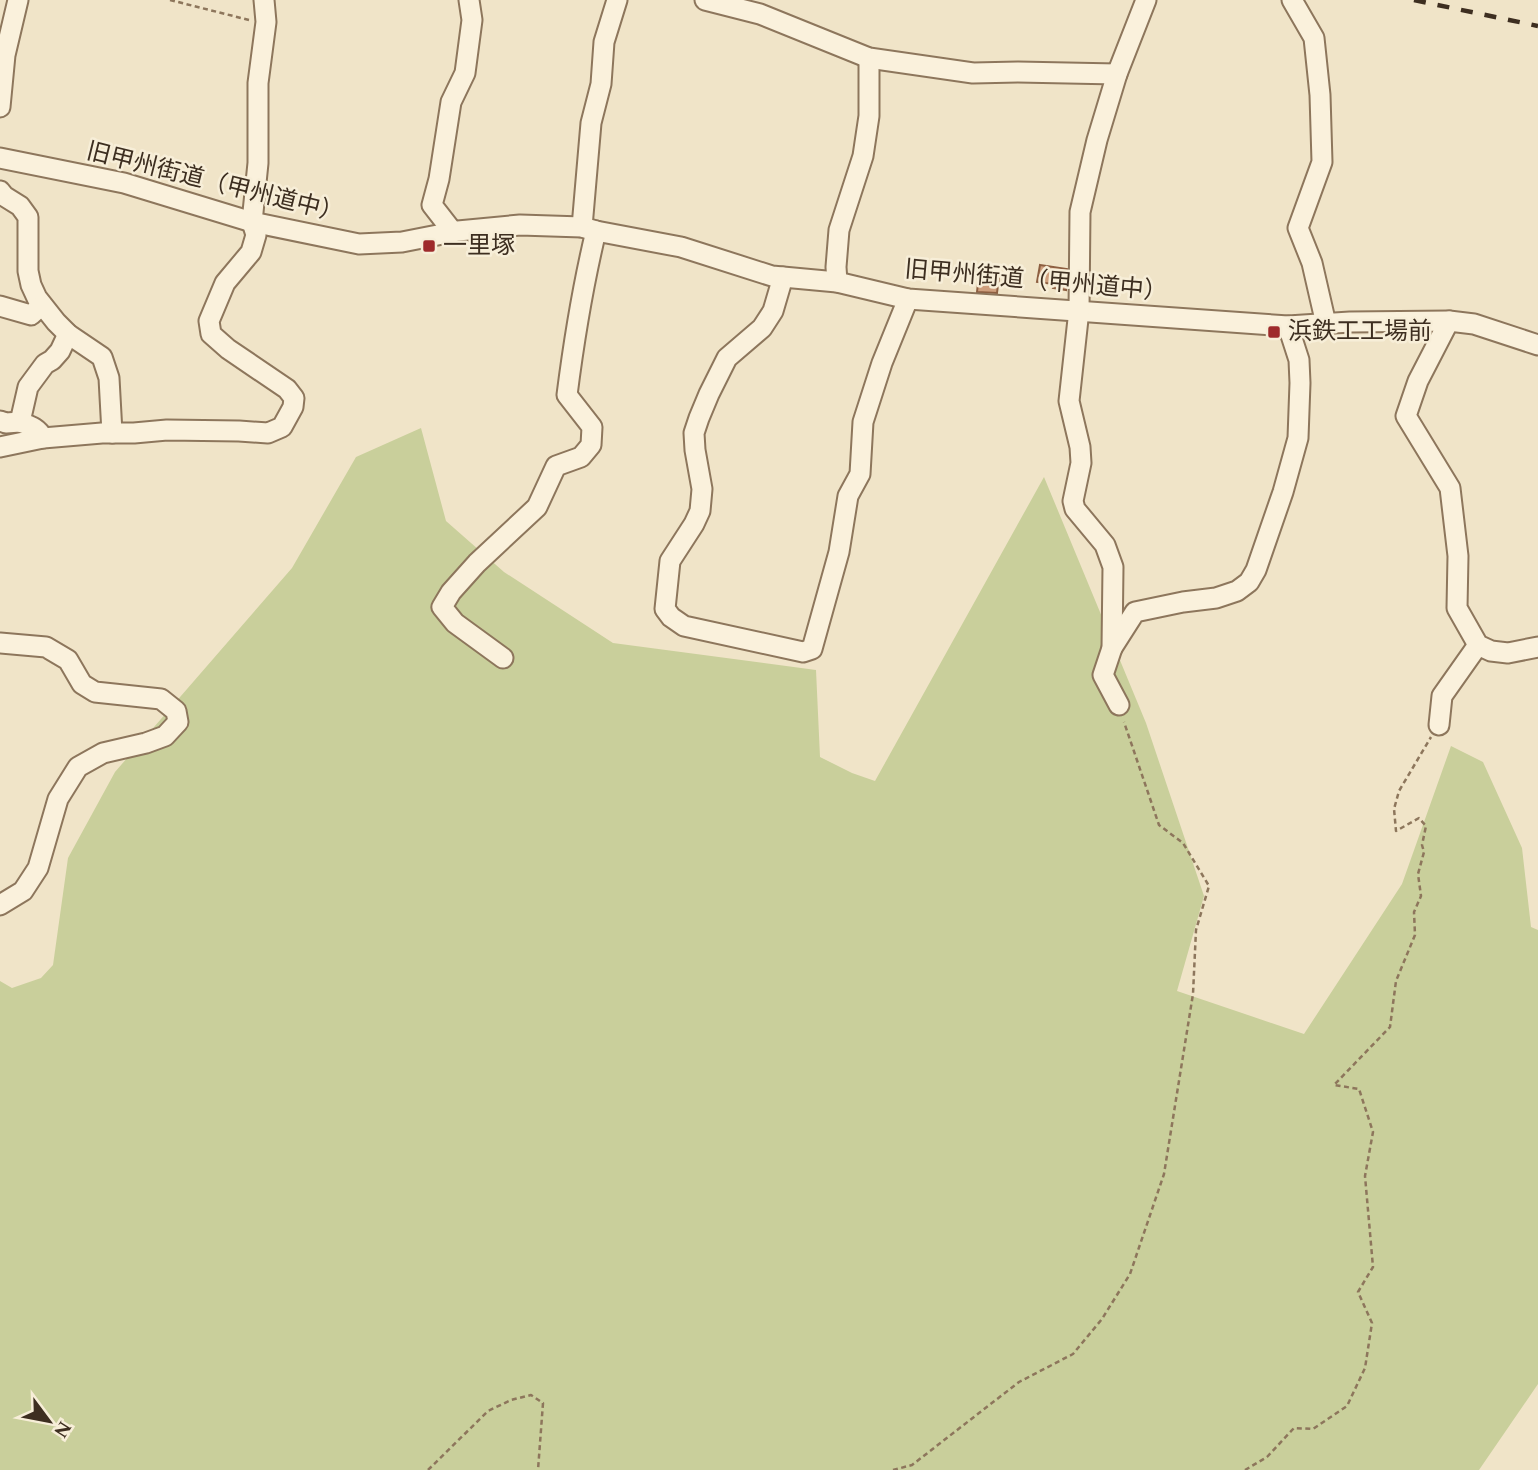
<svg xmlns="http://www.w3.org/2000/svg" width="1538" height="1470" viewBox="0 0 1538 1470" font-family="Spectral,'Noto Sans JP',serif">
	<rect width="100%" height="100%" fill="#f0e4c8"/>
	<polygon fill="#c9cf9b" points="421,428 446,521 504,572 613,643 816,670 820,757 852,773 875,781 1044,477 1146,723 1204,896 1177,991 1304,1034 1402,884 1451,746 1483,762 1522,848 1531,927 1538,930 1538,1384 1479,1470 0,1470 0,981 12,988 41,978 53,965 68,858 115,772 292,568 356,457"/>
	<g fill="#cf9f7d" stroke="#8d5f41" stroke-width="2">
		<polygon points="1040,265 1067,269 1066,290 1053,288 1054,284 1037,282"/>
		<polygon points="987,276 999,277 997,293 977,292 978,283 986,284"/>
	</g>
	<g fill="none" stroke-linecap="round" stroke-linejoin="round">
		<g stroke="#8d765c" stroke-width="23">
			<g id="minor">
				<polyline points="705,0 760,14 869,58 973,73 1018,72 1117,74"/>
				<polyline points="1292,0 1314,38 1320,95 1322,162 1298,228 1312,263 1326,324"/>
				<polyline points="0,107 5,55 18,0"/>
				<polyline points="0,158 124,183 252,222 359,244 402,242 458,231 520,225 582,227 596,231 681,247 772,276 837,282 908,299 1288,326 1350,322 1449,321 1474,324 1538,345"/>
				<polyline points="0,191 4,196 20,206 28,217 28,271 31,285 37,298 56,322 68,334 102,357 109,378 112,433"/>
				<polyline points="582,227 591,123 601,84 604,42 617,0"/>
				<polyline points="453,232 432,205 439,179 451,102 465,73 472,20 469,0"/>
				<polyline points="783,277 773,311 762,328 727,358 709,394 699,418 694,433 695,450 702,489 700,511 694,524 670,561 665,609 671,617 684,626 803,652 812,649 839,552 848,496 860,474 863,422 882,363 908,299"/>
				<polyline points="837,282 836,267 839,230 863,156 869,116 869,58"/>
				<polyline points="0,306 31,315 42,305"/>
				<polyline points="1449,321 1418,381 1406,416 1450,488 1458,556 1457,608 1478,645 1491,651 1508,653 1538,647"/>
				<polyline points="0,421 6,423 20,422"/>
				<path d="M43,438C38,428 31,426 20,422L28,387L45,364L52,360L60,351L68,334"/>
				<polyline points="0,447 43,438 102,433 134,433 167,430 239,431 268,433 282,427 293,407 294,398 287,389 228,349 211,334 209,321 225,283 251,252 256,235 252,222 258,163 258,83 266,22 264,0"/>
				<polyline points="0,643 46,647 68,660 82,684 95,692 161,699 176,711 178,722 165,736 146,743 103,753 78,767 58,799 38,868 23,891 0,905"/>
				<polyline points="1112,648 1135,612 1183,602 1216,598 1237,591 1249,582 1256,570 1283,492 1298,438 1300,383 1299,360 1288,326"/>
				<path d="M503,658L455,623L442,607L451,592L477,563L537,507L556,466L581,457L591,445L592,427L567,395C574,340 583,285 596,231"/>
				<polyline points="1119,705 1103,675 1112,648 1113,567 1105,545 1075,509 1073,501 1081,463 1080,447 1069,401 1079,310 1080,212 1097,140 1117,74 1146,0"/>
				<polyline points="1439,725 1442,696 1478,645"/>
			</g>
		</g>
		<g stroke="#8d765c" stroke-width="2.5" stroke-dasharray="5 3.5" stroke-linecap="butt">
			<polyline points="170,0 249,20"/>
			<polyline points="428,1470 488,1411 511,1400 531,1395 543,1403 538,1470"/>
			<polyline points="893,1470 912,1465 1019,1382 1073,1354 1102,1319 1130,1274 1164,1174 1193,994 1196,930 1209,886 1183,843 1159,825 1124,722"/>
			<polyline points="1245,1470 1267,1457 1294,1428 1313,1429 1347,1406 1365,1368 1372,1323 1358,1292 1373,1267 1365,1176 1373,1132 1359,1089 1334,1085 1390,1027 1396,981 1415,935 1414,912 1421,896 1418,874 1424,852 1422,845 1426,826 1419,818 1396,831 1394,809 1399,791 1431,737"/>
		</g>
		<use href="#minor" stroke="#faf1dc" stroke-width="19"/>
		<polyline stroke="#3d2e20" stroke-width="4.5" stroke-dasharray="12 12" stroke-linecap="butt" points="1414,0 1538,26"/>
	</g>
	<g fill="#9e2a2b" stroke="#f7eed8" stroke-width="2.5">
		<rect x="422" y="239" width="14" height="14" rx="3.5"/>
		<rect x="1267" y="325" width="14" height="14" rx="3.5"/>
	</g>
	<g text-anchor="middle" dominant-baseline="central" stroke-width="5" stroke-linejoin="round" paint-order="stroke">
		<g font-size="24" fill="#3d2e20" stroke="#f7eed8">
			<text transform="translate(215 183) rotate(14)">旧甲州街道（甲州道中）</text>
			<text transform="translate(1036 281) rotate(5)">旧甲州街道（甲州道中）</text>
		</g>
		<g font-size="24" fill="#3d2e20" stroke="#f7eed8" text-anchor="start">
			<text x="443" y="246">一里塚</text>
			<text x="1288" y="332">浜鉄工工場前</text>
		</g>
	</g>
	<g transform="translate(49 1421) rotate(122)" stroke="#f7eed8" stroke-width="5" paint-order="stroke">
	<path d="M0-5L12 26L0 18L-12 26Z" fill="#3d2e20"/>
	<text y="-10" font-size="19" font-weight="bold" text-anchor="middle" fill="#3d2e20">N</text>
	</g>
</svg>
